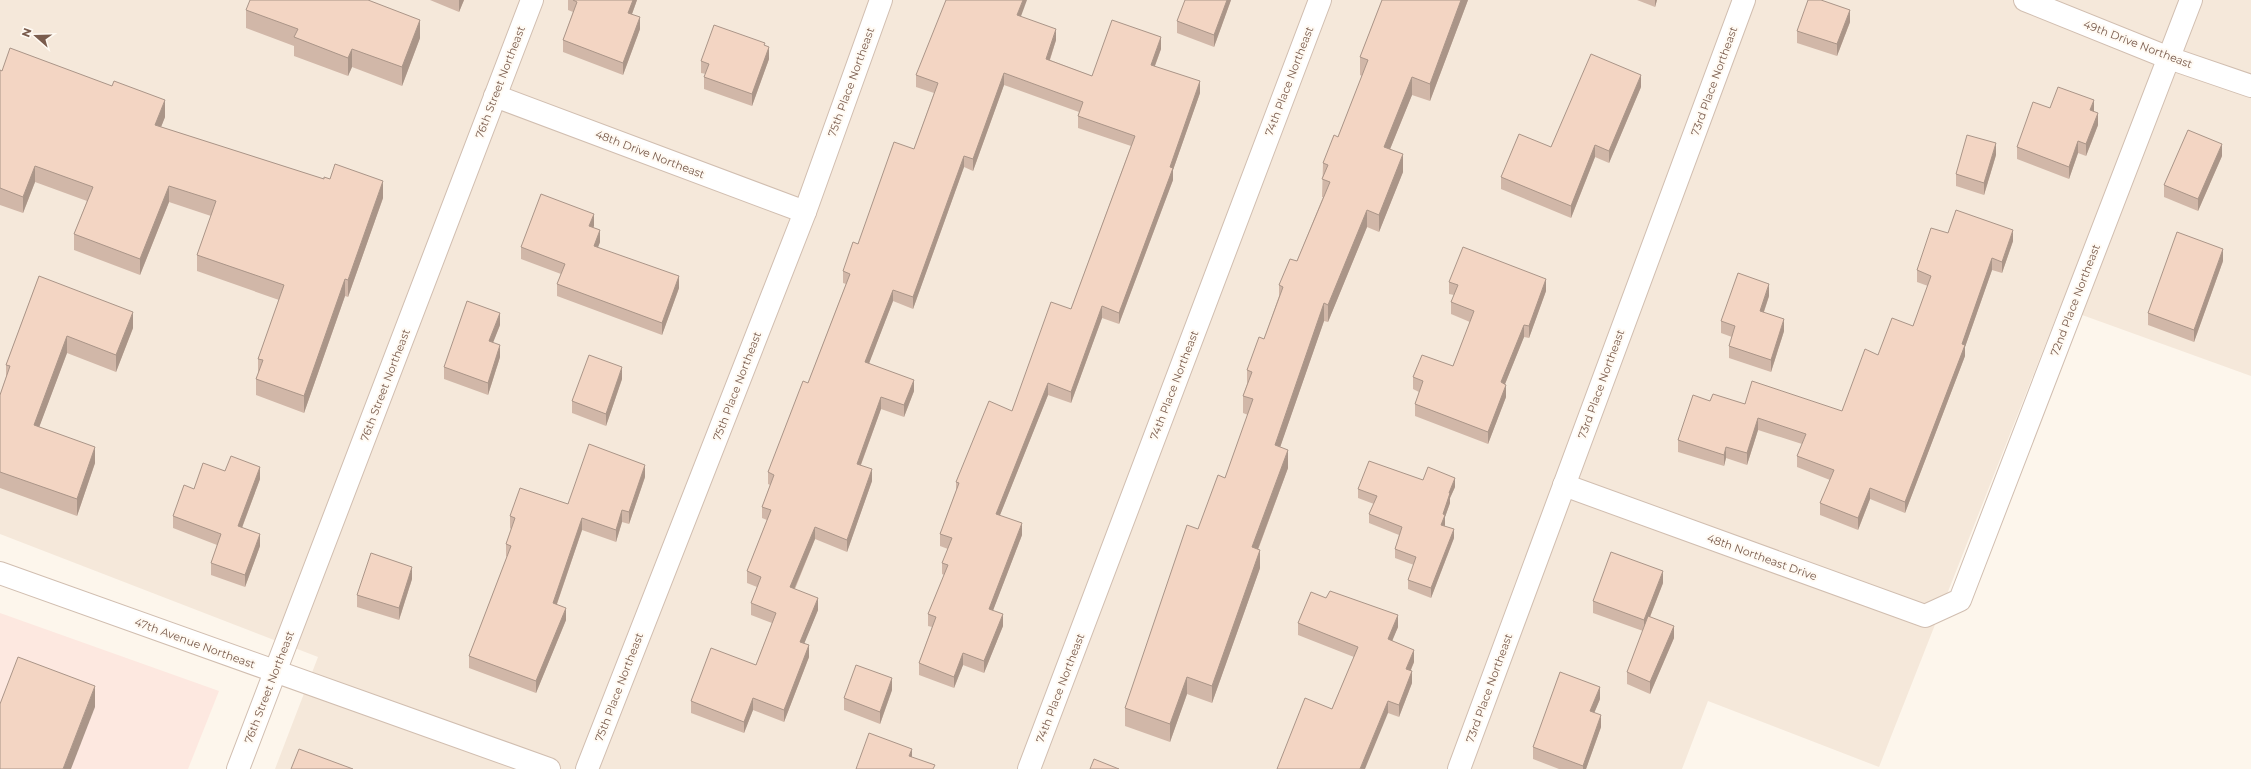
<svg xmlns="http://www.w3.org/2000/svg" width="2251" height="769" viewBox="0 0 2251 769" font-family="Montserrat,sans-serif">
	<rect width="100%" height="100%" fill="#fdf6ec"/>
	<polygon fill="#f5e8da" points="0,0 2251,0 2251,376 2060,307 1879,767 1708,701 1682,769 275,769 318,657 0,534"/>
	<polygon fill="#fde8e0" points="0,613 219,691 188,769 0,769"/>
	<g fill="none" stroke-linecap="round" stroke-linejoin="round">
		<g stroke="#d1beb0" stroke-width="24">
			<g id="minor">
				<polyline points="2025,0 2169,58 2251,86"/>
				<polyline points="495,96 805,212"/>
				<polyline points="1564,485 1925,616 1960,600 2191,0"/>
				<polyline points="275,672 532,0"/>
				<polyline points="587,769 805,212 881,0"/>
				<polyline points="1029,769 1320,0"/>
				<polyline points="1459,769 1744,0"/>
			</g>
		</g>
		<g stroke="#d1beb0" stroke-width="24">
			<g id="tertiary">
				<polyline points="0,573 549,769"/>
				<polyline points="238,769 275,672"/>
			</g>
		</g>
		<use href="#minor" stroke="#fff" stroke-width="22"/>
		<use href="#tertiary" stroke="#fff" stroke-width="22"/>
	</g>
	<g fill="#d1b7a8">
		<polygon points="430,0 464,0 459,12"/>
		<polygon points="568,0 637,0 632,14 640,29 623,75 563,52 563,40 573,12 568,10"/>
		<polygon points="1231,0 1214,47 1177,33 1177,21"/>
		<polygon points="1382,0 1468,0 1430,101 1412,95 1390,149 1403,172 1379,232 1367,227 1328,322 1324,321 1280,447 1288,468 1258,550 1260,568 1212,703 1187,694 1170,742 1125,726 1125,708 1198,529 1225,478 1248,415 1243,413 1243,396 1247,384 1247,370 1264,339 1279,296 1279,285 1297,261 1323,197 1322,197 1323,163 1338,137 1362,76 1360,75 1360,57"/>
		<polygon points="1637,0 1657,0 1655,7"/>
		<polygon points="246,10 420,38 402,86 352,67 348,76 294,56 294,46 246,28"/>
		<polygon points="1021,17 1056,40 1050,60 1092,76 1161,49 1155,66 1200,93 1173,170 1173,180 1119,324 1102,318 1071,403 1048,395 1000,515 1022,535 993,610 1003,626 984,673 963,665 954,688 919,675 919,663 932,627 928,626 928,614 944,575 942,574 942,563 948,549 940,546 940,534 956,491 956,482 1012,411 1071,309 1131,146 1078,128 1078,116 1079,112 1004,85 973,171 964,167 913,309 893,301 869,363 914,391 904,417 881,409 861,465 872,481 847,552 815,539 795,589 818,610 804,643 809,657 784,722 753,710 744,733 691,713 691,701 756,665 772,623 751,615 751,603 757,587 747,583 747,571 767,520 762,518 762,507 770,485 768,484 768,472 808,383 846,284 843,283 843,271 858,244 914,149 934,93 916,87 916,75"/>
		<polygon points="1850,22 1837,56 1797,43 1797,31"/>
		<polygon points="765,46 769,59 752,106 704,89 704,77 706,74 701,73 701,61"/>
		<polygon points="0,70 165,117 161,127 383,198 348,297 345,296 304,413 256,395 256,379 258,374 258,359 279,300 197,271 197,255 211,216 169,202 140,275 74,250 74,234 87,201 35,182 23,213 0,205"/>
		<polygon points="1641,87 1609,163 1595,157 1571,218 1501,189 1501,177 1551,147"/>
		<polygon points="2050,108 2094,111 2098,125 2086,156 2078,153 2069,179 2017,159 2017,147"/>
		<polygon points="1996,155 1984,195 1956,186 1956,174"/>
		<polygon points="2222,156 2198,211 2164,197 2164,185"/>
		<polygon points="594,226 593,227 600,242 598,247 679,288 662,335 557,296 557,284 561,274 521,259 521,247"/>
		<polygon points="1948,233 2013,241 2002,273 1992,270 1965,347 1965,356 1905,513 1870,499 1858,530 1820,515 1820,503 1830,480 1797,467 1797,456 1802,444 1758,430 1747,465 1726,458 1724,466 1678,452 1678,440 1710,401 1842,411 1878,355 1913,326 1928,286 1917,282 1917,270"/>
		<polygon points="2223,261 2194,342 2148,325 2148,313"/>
		<polygon points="39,276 133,328 116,372 67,353 39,427 95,463 77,516 0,488 0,395 6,377 6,365"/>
		<polygon points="1449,282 1546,291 1529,338 1524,337 1505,384 1506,397 1488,444 1415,416 1415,404 1419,392 1413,389 1413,377 1453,366 1470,322 1451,314 1451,302 1454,295 1449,294"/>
		<polygon points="1769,296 1764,312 1784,331 1771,372 1729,358 1729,346 1732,337 1721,333 1721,321"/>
		<polygon points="500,325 493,342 500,357 488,395 444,379 444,367"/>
		<polygon points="622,379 606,426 572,413 572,401"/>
		<polygon points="225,471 260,479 242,528 260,546 245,587 211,575 211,563 217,545 173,528 173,516"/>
		<polygon points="645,477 629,524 622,522 616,542 582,530 557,604 566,620 536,693 469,668 469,656 507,557 506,556 506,544 511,529 510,528 510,516 568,504"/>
		<polygon points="1423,480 1455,487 1450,498 1450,503 1445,517 1445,526 1454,538 1431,598 1408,589 1408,580 1414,565 1395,558 1395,549 1399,535 1369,523 1369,514 1374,504 1358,498 1358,489"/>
		<polygon points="412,579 399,620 357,607 357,595"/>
		<polygon points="1663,583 1650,617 1674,638 1650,694 1627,684 1627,672 1643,631 1593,613 1593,601"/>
		<polygon points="1298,623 1398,627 1392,640 1414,662 1411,670 1412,683 1399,717 1388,713 1332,709 1354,657 1298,635"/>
		<polygon points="892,690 880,724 844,710 844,698"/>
		<polygon points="1600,699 1594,713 1601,727 1586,769 1559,769 1533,759 1533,747"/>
	</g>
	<g fill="#aa9588">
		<polygon points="459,0 464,0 459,12"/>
		<polygon points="633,0 637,0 628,25 628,13"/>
		<polygon points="1023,0 1027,0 1017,27 1017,15"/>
		<polygon points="1227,0 1231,0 1214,47 1214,35"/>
		<polygon points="1461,0 1468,0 1430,101 1430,84"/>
		<polygon points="1655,0 1657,0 1655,7"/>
		<polygon points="1850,10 1850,22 1837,56 1837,44"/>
		<polygon points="640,17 640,29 623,75 623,63"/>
		<polygon points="420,20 420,38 402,86 402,67"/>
		<polygon points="1056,29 1056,40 1046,71 1046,59"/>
		<polygon points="1161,37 1161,49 1151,76 1151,65"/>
		<polygon points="769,47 769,59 752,106 752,94"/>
		<polygon points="352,49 352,67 348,76 348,58"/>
		<polygon points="1004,73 1004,85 973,171 973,159"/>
		<polygon points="1641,75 1641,87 1609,163 1609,151"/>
		<polygon points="1412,77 1412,95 1384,164 1384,147"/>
		<polygon points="1200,81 1200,93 1173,170 1173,180 1119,324 1119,313"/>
		<polygon points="165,100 165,117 155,142 155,125"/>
		<polygon points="2094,100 2094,112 2090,110"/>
		<polygon points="2098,113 2098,125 2086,156 2086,144"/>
		<polygon points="2078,141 2078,153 2069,179 2069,167"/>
		<polygon points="1996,143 1996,155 1984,195 1984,183"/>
		<polygon points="2222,144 2222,156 2198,211 2198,199"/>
		<polygon points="1595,145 1595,157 1571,218 1571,206"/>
		<polygon points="1403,154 1403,172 1379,232 1379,215"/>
		<polygon points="964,156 964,167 913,309 913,297"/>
		<polygon points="35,166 35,182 23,213 23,197"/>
		<polygon points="383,181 383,198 348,297 348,280"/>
		<polygon points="169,186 169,202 140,275 140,259"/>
		<polygon points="1367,210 1367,227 1328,322 1328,305"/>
		<polygon points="594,214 594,226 589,238 589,226"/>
		<polygon points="600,230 600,242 594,258 594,246"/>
		<polygon points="2013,230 2013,241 2002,273 2002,262"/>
		<polygon points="2223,249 2223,261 2194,342 2194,330"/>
		<polygon points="1992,258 1992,270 1965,347 1965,356 1905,513 1905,502"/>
		<polygon points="679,276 679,288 662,335 662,323"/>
		<polygon points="345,279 345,296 304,413 304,396"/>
		<polygon points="1546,279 1546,291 1529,338 1529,326"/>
		<polygon points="1769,284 1769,296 1760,323 1760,311"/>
		<polygon points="893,290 893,301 865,374 865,362"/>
		<polygon points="1324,303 1324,321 1275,462 1275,445"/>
		<polygon points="1102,306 1102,318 1071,403 1071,392"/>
		<polygon points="133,312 133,328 116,372 116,355"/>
		<polygon points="500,313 500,325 489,353 489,341"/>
		<polygon points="1784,319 1784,331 1771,372 1771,360"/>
		<polygon points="1524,325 1524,337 1501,394 1501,382"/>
		<polygon points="67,336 67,353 34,441 34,425"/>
		<polygon points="500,345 500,357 488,395 488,383"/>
		<polygon points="622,367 622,379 606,426 606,414"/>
		<polygon points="914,380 914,391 904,417 904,405"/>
		<polygon points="1048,383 1048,395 996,525 996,514"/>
		<polygon points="1506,385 1506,397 1488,444 1488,432"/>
		<polygon points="881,397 881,409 857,475 857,464"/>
		<polygon points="1758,418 1758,430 1747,465 1747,453"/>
		<polygon points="95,447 95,463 77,516 77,499"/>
		<polygon points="1726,447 1726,458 1724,466 1724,455"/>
		<polygon points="1288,450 1288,468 1252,565 1252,547"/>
		<polygon points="645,465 645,477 629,524 629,512"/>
		<polygon points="260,467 260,479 238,538 238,526"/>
		<polygon points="872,469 872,481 847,552 847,540"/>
		<polygon points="1455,478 1455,487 1450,498 1450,503 1445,517 1445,525 1441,534 1441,525 1443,514 1449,493"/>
		<polygon points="1870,488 1870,499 1858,530 1858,518"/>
		<polygon points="622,510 622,522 616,542 616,530"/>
		<polygon points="582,518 582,530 553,615 553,603"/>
		<polygon points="1022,523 1022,535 989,621 989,609"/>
		<polygon points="815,527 815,539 790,599 790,587"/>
		<polygon points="1454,529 1454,538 1431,598 1431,588"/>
		<polygon points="260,534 260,546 245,587 245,575"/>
		<polygon points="1260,550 1260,568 1212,703 1212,686"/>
		<polygon points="412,567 412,579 399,620 399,608"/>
		<polygon points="1663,571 1663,583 1644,632 1644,620"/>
		<polygon points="818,598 818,610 800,654 800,642"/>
		<polygon points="566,608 566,620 536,693 536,681"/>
		<polygon points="1003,614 1003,626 984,673 984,661"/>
		<polygon points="1398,615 1398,627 1388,651 1388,639"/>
		<polygon points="1674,626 1674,638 1650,694 1650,682"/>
		<polygon points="809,645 809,657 784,722 784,710"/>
		<polygon points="1414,650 1414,662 1406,681 1406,669"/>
		<polygon points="963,653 963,665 954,688 954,677"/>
		<polygon points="1412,671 1412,683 1399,717 1399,705"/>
		<polygon points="1187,677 1187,694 1170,742 1170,724"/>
		<polygon points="892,678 892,690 880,724 880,712"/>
		<polygon points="95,686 95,707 71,769 63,769"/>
		<polygon points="1600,687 1600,699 1590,723 1590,711"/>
		<polygon points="753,698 753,710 744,733 744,722"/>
		<polygon points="1388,701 1388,713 1365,769 1360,769"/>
		<polygon points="1601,715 1601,727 1586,769 1583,769 1583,766"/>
		<polygon points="912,749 912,761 909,756"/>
	</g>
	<g fill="#f3d5c3" stroke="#aa9588">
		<polygon points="250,0 368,0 420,20 402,67 352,49 348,58 294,37 298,29 246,10"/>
		<polygon points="573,0 633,0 628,13 640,17 623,63 563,40 577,2"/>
		<polygon points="946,0 1023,0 1017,15 1056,29 1046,59 1092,76 1112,20 1161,37 1151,65 1200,81 1170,167 1173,168 1119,313 1102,306 1071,392 1048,383 996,514 1022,523 989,609 1003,614 984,661 963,653 954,677 919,663 936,617 928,614 948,565 942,563 952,538 940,534 959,483 956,482 989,401 1012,411 1051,302 1071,309 1135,136 1078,116 1083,102 1004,73 973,159 964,156 913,297 893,290 865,362 914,380 904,405 881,397 857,464 872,469 847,540 815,527 790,587 818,598 800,642 809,645 784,710 753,698 744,722 691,701 711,648 756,665 776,613 751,603 761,577 747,571 771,510 762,507 774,475 768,472 803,381 808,383 850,274 843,271 853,242 858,244 894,142 914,149 938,83 916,75"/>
		<polygon points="1185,0 1227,0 1214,35 1177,21"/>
		<polygon points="1382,0 1461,0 1430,84 1412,77 1384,147 1403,154 1379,215 1367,210 1328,305 1324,303 1275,445 1288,450 1252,547 1260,550 1212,686 1187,677 1170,724 1125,708 1187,525 1198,529 1218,475 1225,478 1253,399 1243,396 1252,372 1247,370 1259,337 1264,339 1283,287 1279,285 1290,259 1297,261 1330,182 1322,179 1328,165 1323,163 1334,135 1338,137 1368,60 1360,57"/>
		<polygon points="1808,0 1821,0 1850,10 1837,44 1797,31"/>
		<polygon points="714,25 765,43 764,45 769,47 752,94 704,77 709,64 701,61"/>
		<polygon points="10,48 112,86 114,81 165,100 155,125 324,179 324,177 330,179 335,164 383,181 348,280 345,279 304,396 256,379 263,360 258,359 284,285 197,255 216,201 169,186 140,259 74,234 93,187 35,166 23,197 0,188 0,70 2,71"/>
		<polygon points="1591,54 1641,75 1609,151 1595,145 1571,206 1501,177 1519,134 1551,147"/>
		<polygon points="2058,87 2094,100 2090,110 2098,113 2086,144 2078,141 2069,167 2017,147 2033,102 2050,108"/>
		<polygon points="2188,130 2222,144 2198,199 2164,185"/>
		<polygon points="1967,135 1996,143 1984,183 1956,174"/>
		<polygon points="541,194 594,214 589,226 600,230 594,246 679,276 662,323 557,284 565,264 521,247"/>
		<polygon points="1956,210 2013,230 2002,262 1992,258 1962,344 1965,345 1905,502 1870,488 1858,518 1820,503 1834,470 1797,456 1806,434 1758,418 1747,453 1726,447 1724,455 1678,440 1693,395 1710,401 1713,394 1745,404 1752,381 1842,411 1865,349 1878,355 1892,318 1913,326 1931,276 1917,270 1931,228 1948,233"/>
		<polygon points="2177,232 2223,249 2194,330 2148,313"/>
		<polygon points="1463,247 1546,279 1529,326 1524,325 1501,382 1506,385 1488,432 1415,404 1423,381 1413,377 1422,355 1453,366 1474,311 1451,302 1458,285 1449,282"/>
		<polygon points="1738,273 1769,284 1760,311 1784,319 1771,360 1729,346 1735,326 1721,321"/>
		<polygon points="39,276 133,312 116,355 67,336 34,425 95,447 77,499 0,472 0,395 10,366 6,365"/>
		<polygon points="467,301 500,313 489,341 500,345 488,383 444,367"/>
		<polygon points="589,355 622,367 606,414 572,401"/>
		<polygon points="589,444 645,465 629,512 622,510 616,530 582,518 553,603 566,608 536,681 469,656 511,546 506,544 515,518 510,516 520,488 568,504"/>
		<polygon points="231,456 260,467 238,526 260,534 245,575 211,563 221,534 173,516 184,485 194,489 203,463 225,471"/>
		<polygon points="1369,461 1423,480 1428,467 1455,478 1449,493 1450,493 1443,514 1445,515 1441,525 1454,529 1431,588 1408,580 1416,557 1395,549 1402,527 1369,514 1377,496 1358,489"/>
		<polygon points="1611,552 1663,571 1644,620 1593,601"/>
		<polygon points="371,553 412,567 399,608 357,595"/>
		<polygon points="1330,591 1398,615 1388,639 1414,650 1406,669 1412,671 1399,705 1388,701 1360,769 1277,769 1305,698 1332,709 1358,647 1298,623 1311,592 1326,598"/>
		<polygon points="1648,616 1674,626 1650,682 1627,672"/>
		<polygon points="18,657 95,686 63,769 0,769 0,704"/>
		<polygon points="856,665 892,678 880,712 844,698"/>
		<polygon points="1560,672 1600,687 1590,711 1601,715 1583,766 1533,747"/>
		<polygon points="869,733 912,749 909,756 935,765 933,769 856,769"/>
		<polygon points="299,749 353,769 291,769"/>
		<polygon points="1094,759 1119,769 1090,769"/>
	</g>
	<g text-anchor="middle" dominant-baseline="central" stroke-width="4" stroke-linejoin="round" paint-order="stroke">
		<g font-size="11" fill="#7a5c4d" stroke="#fffaf3">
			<text transform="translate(2138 44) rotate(21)">49th Drive Northeast</text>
			<text transform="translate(1289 81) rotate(-69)">74th Place Northeast</text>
			<text transform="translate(1714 81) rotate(-70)">73rd Place Northeast</text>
			<text transform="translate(500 82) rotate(-69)">76th Street Northeast</text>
			<text transform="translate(851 82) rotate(-70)">75th Place Northeast</text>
			<text transform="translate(650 154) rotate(21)">48th Drive Northeast</text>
			<text transform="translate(2075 300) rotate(-69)">72nd Place Northeast</text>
			<text transform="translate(1601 384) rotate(-70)">73rd Place Northeast</text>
			<text transform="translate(385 385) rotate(-69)">76th Street Northeast</text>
			<text transform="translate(1174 385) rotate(-69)">74th Place Northeast</text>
			<text transform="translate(737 386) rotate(-69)">75th Place Northeast</text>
			<text transform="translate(1762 557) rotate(20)">48th Northeast Drive</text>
			<text transform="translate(195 643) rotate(20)">47th Avenue Northeast</text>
			<text transform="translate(269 687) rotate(-69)">76th Street Northeast</text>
			<text transform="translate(619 687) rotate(-69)">75th Place Northeast</text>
			<text transform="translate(1060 688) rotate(-69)">74th Place Northeast</text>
			<text transform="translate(1489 688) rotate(-70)">73rd Place Northeast</text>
		</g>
	</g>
	<g transform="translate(36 36) rotate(290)" stroke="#fffaf3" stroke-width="3" paint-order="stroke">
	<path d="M0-3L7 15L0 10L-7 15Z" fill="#7a5c4d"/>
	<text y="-6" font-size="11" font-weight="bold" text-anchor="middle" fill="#7a5c4d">N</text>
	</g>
</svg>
